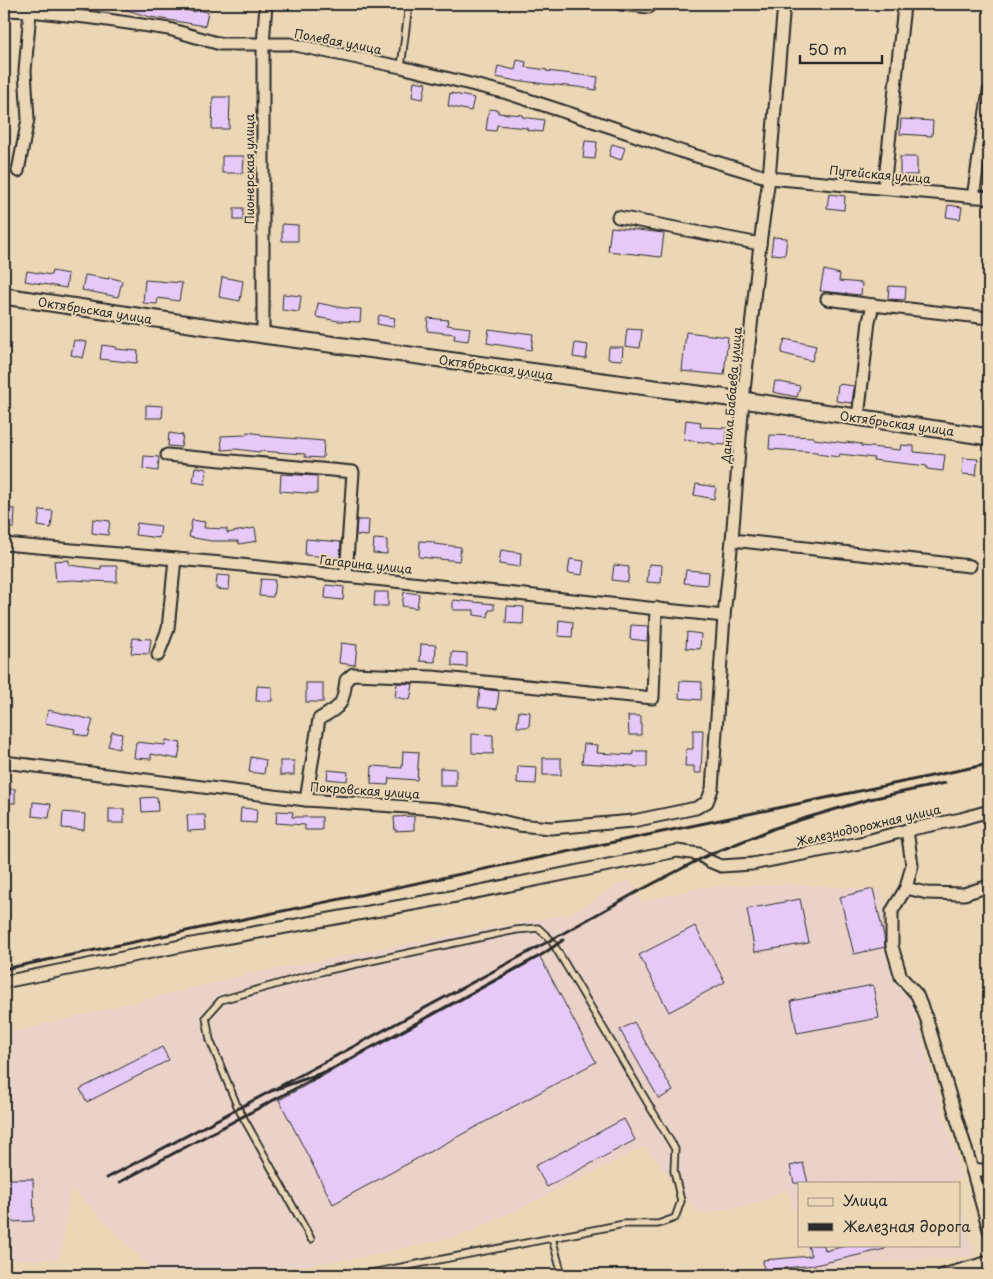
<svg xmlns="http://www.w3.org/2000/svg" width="993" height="1279" viewBox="0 0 993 1279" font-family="'Playpen Sans',sans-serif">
	<rect width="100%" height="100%" fill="#ebd6b5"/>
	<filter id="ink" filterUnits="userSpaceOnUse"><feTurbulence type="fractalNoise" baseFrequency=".02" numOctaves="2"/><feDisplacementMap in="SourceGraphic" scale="10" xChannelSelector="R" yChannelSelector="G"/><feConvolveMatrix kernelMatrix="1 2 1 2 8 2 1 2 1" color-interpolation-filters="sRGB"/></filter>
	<g filter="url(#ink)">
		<g fill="#ead2c9">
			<polygon points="629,879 641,902 704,887 788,884 881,890 922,1038 962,1178 954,1181 954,1183 799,1183 799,1231 787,1189 755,1204 699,1214 645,1146 517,1210 462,1235 369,1256 242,1275 158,1275 71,1188 60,1259 4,1260 4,1034 259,972 572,913"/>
			<polygon points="959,1200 975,1255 810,1269 803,1245 959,1245"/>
		</g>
		<g fill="#e7c9f8" stroke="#2b2b2b">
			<polygon points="114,4 146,4 167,10 167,7 196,12 197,10 208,12 205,26 150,17 114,6"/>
			<polygon points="517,60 526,62 525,67 547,70 546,71 598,77 596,90 578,87 545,84 523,81 522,82 496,77 498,66 515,70"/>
			<polygon points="414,81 426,83 423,99 412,97"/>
			<polygon points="450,93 474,98 471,111 448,106"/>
			<polygon points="213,97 230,97 229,129 212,129"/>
			<polygon points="489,109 498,110 498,113 523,115 522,117 544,120 542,132 527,130 527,128 497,125 496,131 486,130"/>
			<polygon points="901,119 933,121 932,136 900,134"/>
			<polygon points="585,141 597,142 595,159 583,158"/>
			<polygon points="612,144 625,148 621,160 609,156"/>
			<polygon points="222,156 244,156 243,173 222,173"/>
			<rect x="900" y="157" width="17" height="18"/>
			<polygon points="829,194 845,196 844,210 827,208"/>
			<polygon points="948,205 962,207 960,219 946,217"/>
			<rect x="234" y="208" width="9" height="12"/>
			<polygon points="282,224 298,225 298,241 282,241"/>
			<polygon points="611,227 664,233 661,257 608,251"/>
			<polygon points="773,237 787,238 785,255 771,254"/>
			<polygon points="824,270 840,274 839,281 862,283 861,295 820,291"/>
			<polygon points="27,271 51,275 52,271 68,274 66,288 25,281"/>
			<polygon points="85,275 109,279 109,277 122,281 118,297 82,290"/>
			<polygon points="222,277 243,281 240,301 219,297"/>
			<polygon points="145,280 182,283 179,301 158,298 157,304 143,303"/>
			<polygon points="889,286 906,287 905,300 888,299"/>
			<polygon points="283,294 301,296 299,312 282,310"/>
			<polygon points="318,303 343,308 361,309 360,322 338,321 316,317"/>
			<polygon points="379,315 395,318 393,327 377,324"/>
			<polygon points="428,318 448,320 447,325 470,328 468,341 454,339 455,334 427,331"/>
			<polygon points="489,329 517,333 517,332 533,334 531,350 487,343"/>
			<polygon points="627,329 642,330 640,348 625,346"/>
			<polygon points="686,332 728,337 724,375 682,371"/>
			<polygon points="785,339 816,346 812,361 781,353"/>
			<polygon points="74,340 87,342 83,358 71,355"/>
			<polygon points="575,343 588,345 586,359 573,357"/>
			<polygon points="102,345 116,347 115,349 138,351 137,363 100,359"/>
			<polygon points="609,347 623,347 622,360 608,359"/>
			<polygon points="775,381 800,386 797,397 773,392"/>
			<polygon points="838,384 854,386 852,403 836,401"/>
			<polygon points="146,405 163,406 162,418 146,418"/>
			<polygon points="686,420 701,422 700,427 727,428 726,445 712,444 712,443 684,440"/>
			<polygon points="247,432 261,434 261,436 324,441 323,458 305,457 305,454 259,451 259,452 236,449 222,450 221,436 246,435"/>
			<polygon points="169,433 183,435 181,447 168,446"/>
			<polygon points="770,435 814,437 814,439 846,443 846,442 861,444 861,446 900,450 901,445 914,446 914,452 945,455 943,471 927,469 927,466 873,460 874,458 840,454 839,457 817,454 817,452 769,449"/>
			<polygon points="144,456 159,457 158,471 143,469"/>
			<polygon points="963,458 978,459 976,475 962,474"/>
			<polygon points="195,467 207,469 205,484 193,482"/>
			<polygon points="281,474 317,476 317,494 280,491"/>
			<polygon points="696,484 716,487 714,499 694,495"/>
			<polygon points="4,508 15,509 14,528 4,528"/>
			<polygon points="40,510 53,511 51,528 38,526"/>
			<polygon points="93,519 110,521 108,535 92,533"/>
			<polygon points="192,520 205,522 204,528 227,529 227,533 255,528 257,541 239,544 238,541 211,541 189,537"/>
			<polygon points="357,520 369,520 368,536 356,535"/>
			<polygon points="137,523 161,526 159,538 135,535"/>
			<polygon points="306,539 341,542 340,558 305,555"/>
			<polygon points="374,539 387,540 387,554 373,553"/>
			<polygon points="420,541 434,542 434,544 461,547 459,561 419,557"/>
			<polygon points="501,550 521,553 520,567 499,564"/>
			<polygon points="570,559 584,561 582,575 568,573"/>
			<polygon points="69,560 69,565 101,569 101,566 117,566 117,582 88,581 73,580 56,581 54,561"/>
			<polygon points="649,564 662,565 661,583 647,582"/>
			<polygon points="614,565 629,567 628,582 612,580"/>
			<polygon points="686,570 709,572 708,585 684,583"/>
			<polygon points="217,575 230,576 229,590 216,589"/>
			<polygon points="261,579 275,580 273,597 259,596"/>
			<polygon points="326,585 344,587 343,600 325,598"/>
			<polygon points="375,592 388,592 388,606 374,606"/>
			<polygon points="404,592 419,594 417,608 402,606"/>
			<polygon points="453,600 494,604 494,610 489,610 488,617 474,615 474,610 453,610"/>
			<polygon points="507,606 524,607 523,624 506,623"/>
			<polygon points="559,620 573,622 572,637 558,636"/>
			<polygon points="631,625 648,626 647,641 630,639"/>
			<polygon points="687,632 701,634 700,649 686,648"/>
			<polygon points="133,638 151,639 149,654 131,653"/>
			<polygon points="341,643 357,645 355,665 339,663"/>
			<polygon points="421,644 436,645 435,662 420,661"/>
			<polygon points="452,652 467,653 467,667 452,666"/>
			<polygon points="680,681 702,682 701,700 679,698"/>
			<rect x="306" y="683" width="17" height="19"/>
			<polygon points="397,683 413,684 410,700 395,697"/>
			<polygon points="257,686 272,687 272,701 256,701"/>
			<polygon points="480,689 499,691 497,709 478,707"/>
			<polygon points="48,710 93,720 88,737 74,733 75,729 45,723"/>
			<polygon points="519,711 530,712 529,727 517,727"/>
			<polygon points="628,716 641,716 641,735 629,735"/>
			<polygon points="693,730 703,730 701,773 694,773 694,766 685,766 686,749 693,749"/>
			<polygon points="112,732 122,734 119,749 108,746"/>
			<polygon points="472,734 493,735 493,754 472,753"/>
			<polygon points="166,740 181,743 178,759 151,754 151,759 134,758 136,742 165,745"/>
			<polygon points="584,744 598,745 597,753 633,755 633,751 647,751 647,767 634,767 634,766 582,763"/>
			<polygon points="403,751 419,752 417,780 389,778 388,785 371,784 372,766 402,768"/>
			<polygon points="251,757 266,760 264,774 249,772"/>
			<rect x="543" y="758" width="18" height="17"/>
			<rect x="280" y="761" width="14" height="14"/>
			<polygon points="518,766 537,767 536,784 517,783"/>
			<polygon points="440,768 456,769 456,786 440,786"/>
			<polygon points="328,770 348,772 347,781 327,779"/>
			<rect x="4" y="789" width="11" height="14"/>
			<polygon points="157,797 158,811 142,812 141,798"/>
			<polygon points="33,802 51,804 49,818 32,816"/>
			<polygon points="241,808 257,809 256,823 240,822"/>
			<rect x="109" y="809" width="15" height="14"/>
			<polygon points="277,811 293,812 292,817 322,817 322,830 305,830 305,825 276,823"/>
			<polygon points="63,812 85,814 84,830 62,828"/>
			<polygon points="187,815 205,815 206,830 188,831"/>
			<polygon points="414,816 414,830 395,831 394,817"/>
			<polygon points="873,889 884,936 885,947 854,954 840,897"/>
			<polygon points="800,899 809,943 755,952 747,909"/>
			<polygon points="695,926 725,982 669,1012 639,955"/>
			<polygon points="540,957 596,1062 333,1204 279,1100"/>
			<polygon points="873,985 879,1018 797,1033 791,1001"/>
			<polygon points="634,1022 673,1091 659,1099 620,1030"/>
			<polygon points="162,1047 169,1060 87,1102 80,1089"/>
			<polygon points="624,1119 635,1140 547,1187 535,1166"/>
			<polygon points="803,1163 808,1183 794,1183 790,1166"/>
			<polygon points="4,1179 33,1179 34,1221 9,1222 8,1202 4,1202"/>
			<polygon points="808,1245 824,1245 825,1251 849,1245 884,1245 885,1249 815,1265 764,1270 763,1260 811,1256"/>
		</g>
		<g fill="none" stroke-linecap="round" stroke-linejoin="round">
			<g stroke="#2b2b2b" stroke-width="9">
				<g id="service">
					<polyline points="401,67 409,4"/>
					<polyline points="552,1238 562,1275"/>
					<polyline points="311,1239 238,1108 210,1040 206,1017 221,1000 324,971 516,930 538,928 551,940 675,1149 674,1171 681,1201 675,1218 658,1224 624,1224 361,1275"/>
				</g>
			</g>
			<g stroke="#2b2b2b" stroke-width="15">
				<g id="minor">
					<polyline points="621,4 649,7"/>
					<polyline points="4,10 30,11 94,18 169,29 220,44 290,44 401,67 507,93 611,127 683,152 769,178 989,198"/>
					<polyline points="18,171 28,119 25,71 30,11"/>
					<polyline points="884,188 904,6"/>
					<polyline points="973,197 989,91"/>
					<polyline points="618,217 760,244"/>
					<polyline points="827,299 873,305"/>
					<polyline points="263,335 263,45 266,4"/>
					<polyline points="858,418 869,321 873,305 989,318"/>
					<polyline points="167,455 353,472 346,576"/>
					<polyline points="732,540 970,566"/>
					<polyline points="4,544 222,563 724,616"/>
					<polyline points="158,655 168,629 175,559"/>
					<polyline points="4,762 306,800 437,809 485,817 518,825 551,828 633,821 696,808 707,802 712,789 724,616 732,540 743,400 760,244 769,178 784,4"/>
					<path d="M306,800L319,719C341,706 343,706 346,680L353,674L432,677L653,698L656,608"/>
					<polyline points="907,830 912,865 906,888 892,911 892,946 901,977 917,995 927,1020 972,1169 989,1230"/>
					<polyline points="906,888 927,893 964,894 989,886"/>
					<polyline points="4,982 186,945 446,898 677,851 699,854 709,861 721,866 752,864 860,843 907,830 961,819 989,811"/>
					<polyline points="972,1169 989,1171"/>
					<polyline points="943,1275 989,1262"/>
				</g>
			</g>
			<g stroke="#2b2b2b" stroke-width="19">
				<polyline id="tertiary" points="4,296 263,335 743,400 989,437"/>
			</g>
			<use href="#service" stroke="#ebd6b5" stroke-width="5.5"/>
			<use href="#minor" stroke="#ebd6b5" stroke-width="11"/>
			<use href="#tertiary" stroke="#ebd6b5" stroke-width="15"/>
			<g stroke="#2b2b2b" stroke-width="3">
				<polyline points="4,969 989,764"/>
				<polyline points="330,1070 543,954 563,940"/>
				<polyline points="107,1178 271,1091"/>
				<polyline points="120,1182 330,1070 271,1091 551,940 637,892 704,857 775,828 806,818 870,799 945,783"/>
			</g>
		</g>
	</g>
	<g text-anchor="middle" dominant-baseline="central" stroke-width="4" stroke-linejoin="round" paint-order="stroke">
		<g font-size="12" fill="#2b2b2b" stroke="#ebd6b5">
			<text transform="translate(338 41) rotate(11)">Полевая улица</text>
			<text transform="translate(249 169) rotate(-90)">Пионерская улица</text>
			<text transform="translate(880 174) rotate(5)">Путейская улица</text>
			<text transform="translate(95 310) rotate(9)">Октябрьская улица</text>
			<text transform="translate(496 367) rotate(8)">Октябрьская улица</text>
			<text transform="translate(731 395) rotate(-85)">Данила Бабаева улица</text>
			<text transform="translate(897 423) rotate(8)">Октябрьская улица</text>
			<text transform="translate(366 564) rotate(6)">Гагарина улица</text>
			<text transform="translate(365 790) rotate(4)">Покровская улица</text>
			<text transform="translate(868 825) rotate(-13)">Железнодорожная улица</text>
		</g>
	</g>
	<rect width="993" height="1279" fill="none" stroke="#ebd6b5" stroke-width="20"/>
	<rect x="10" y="10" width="973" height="1259" fill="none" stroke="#2b2b2b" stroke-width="2" filter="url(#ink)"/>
	<rect x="798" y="1182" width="162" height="65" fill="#ebd6b5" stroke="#9e927e"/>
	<rect x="808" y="1198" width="25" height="8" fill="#ebd6b5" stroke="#9e927e"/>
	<text x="843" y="1206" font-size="15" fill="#2b2b2b">Улица</text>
	<rect x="808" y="1223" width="25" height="8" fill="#2b2b2b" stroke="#9e927e"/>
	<text x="843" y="1232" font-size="15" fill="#2b2b2b">Железная дорога</text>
	<path d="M800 55v8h82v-8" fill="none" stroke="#2b2b2b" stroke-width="2.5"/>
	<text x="808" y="55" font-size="15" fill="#2b2b2b" stroke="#ebd6b5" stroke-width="4" paint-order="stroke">50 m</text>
</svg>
